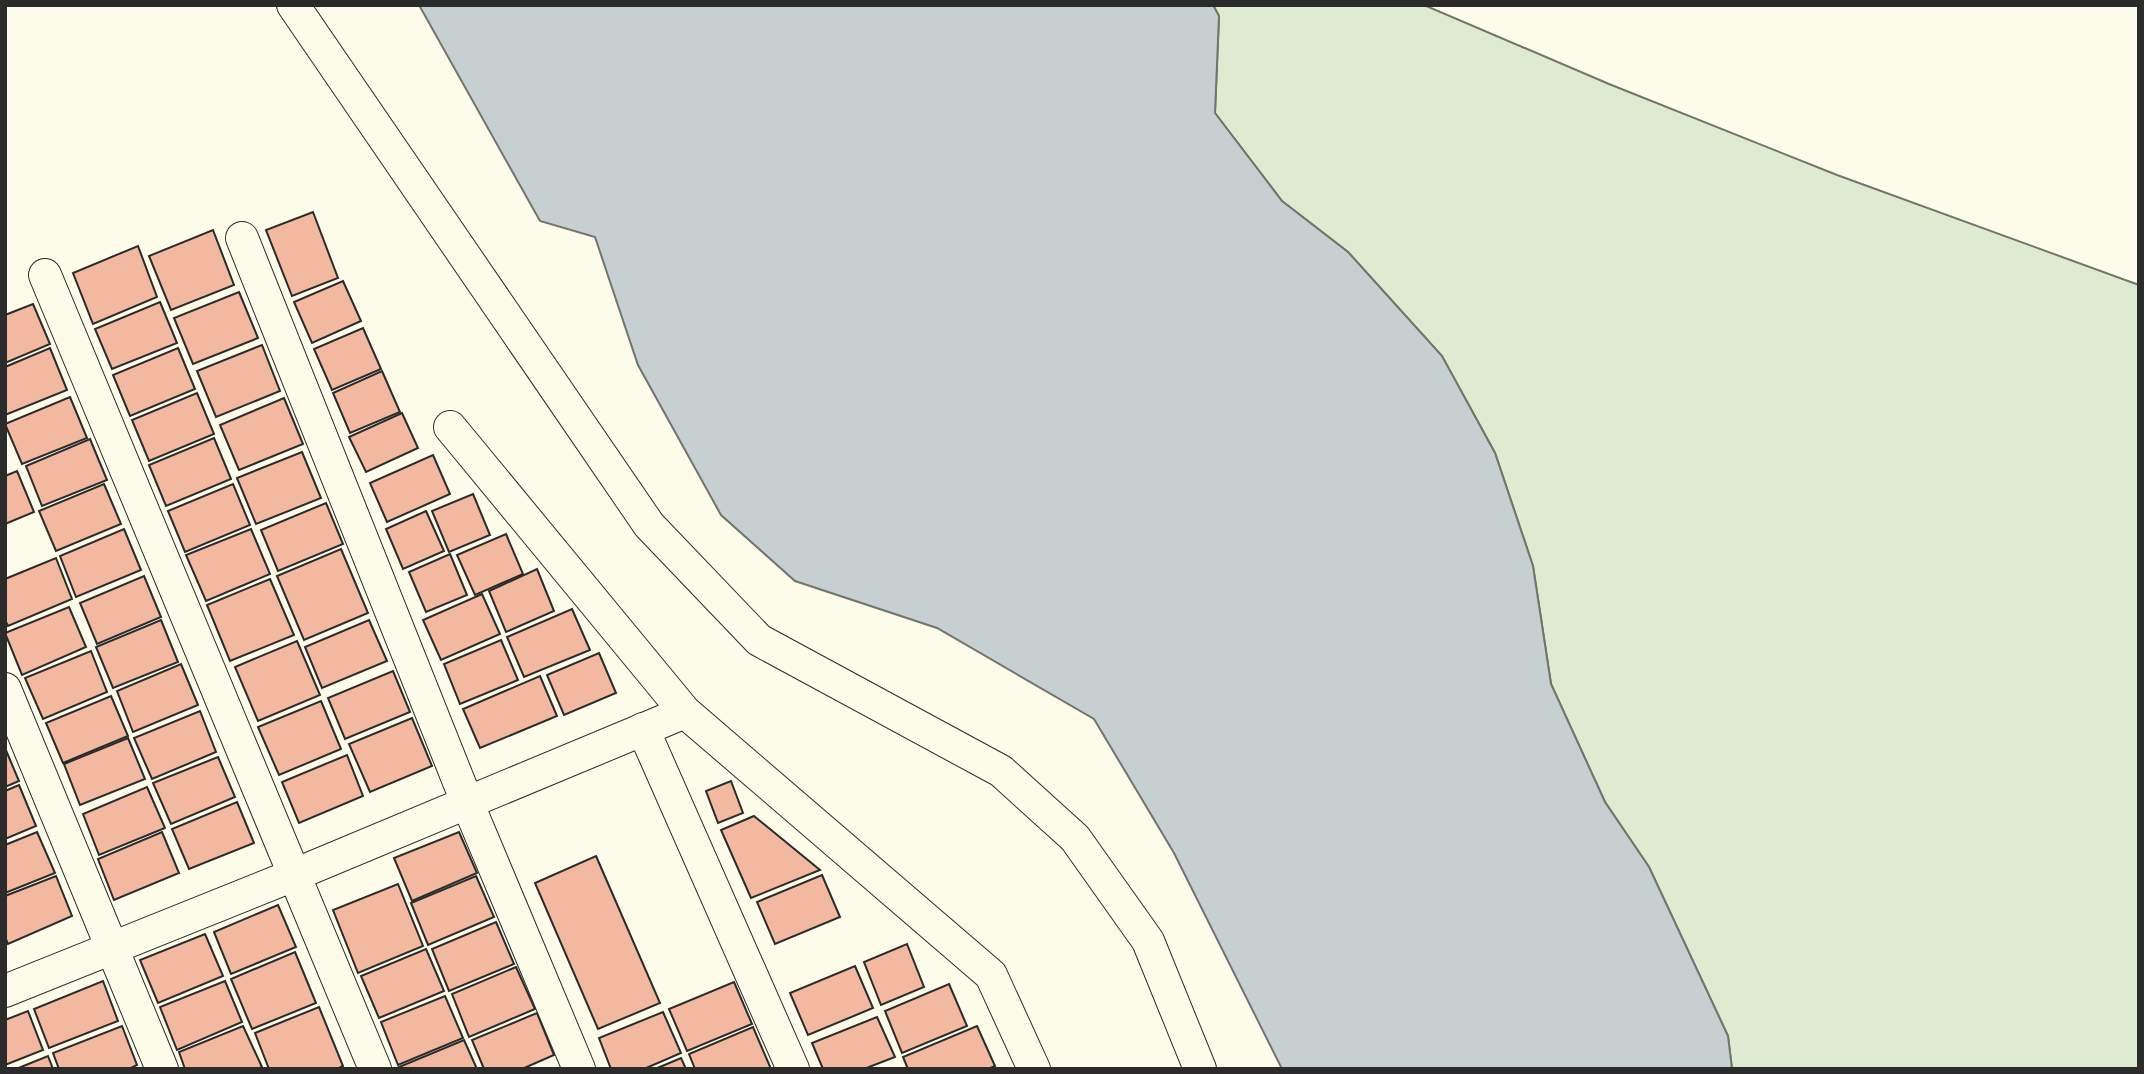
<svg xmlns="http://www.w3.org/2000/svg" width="2144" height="1074" viewBox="0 0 2144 1074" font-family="Cabin,sans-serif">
	<rect width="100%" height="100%" fill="#fdfbea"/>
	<polygon fill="#deebd1" stroke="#74746e" stroke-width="2" points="1213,5 1424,5 1609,84 1837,175 2139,285 2139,1069 1732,1069 1728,1036 1649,867 1605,802 1551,684 1533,566 1495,453 1442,356 1348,252 1282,201 1215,113 1219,16"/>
	<polygon fill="#c7d0d0" stroke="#74746e" stroke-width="2" points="419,5 1213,5 1219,16 1215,113 1282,201 1348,252 1442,356 1495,453 1533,566 1551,684 1605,802 1649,867 1728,1036 1732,1069 1282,1069 1174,853 1094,719 937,628 795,581 721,515 638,365 595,237 540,221"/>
	<g fill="#f2b8a0" stroke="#2b2b2b" stroke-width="2">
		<polygon points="313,212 338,278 292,296 266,230"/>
		<polygon points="213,230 234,285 171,310 149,256"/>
		<polygon points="138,246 157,297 93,324 73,273"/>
		<polygon points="343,281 361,321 312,343 294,302"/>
		<polygon points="239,292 258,338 193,364 174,318"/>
		<polygon points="160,302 177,343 112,369 95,329"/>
		<polygon points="33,304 50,344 5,363 5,315"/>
		<polygon points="363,328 381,369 332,390 314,349"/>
		<polygon points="262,345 280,391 216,417 197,371"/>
		<polygon points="50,348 67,390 5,415 5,367"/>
		<polygon points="178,348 195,389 130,416 113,375"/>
		<polygon points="382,371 400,412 350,433 333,393"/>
		<polygon points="197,393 214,434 149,461 132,420"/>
		<polygon points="70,397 87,438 22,464 5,424"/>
		<polygon points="284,398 303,444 239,470 220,425"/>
		<polygon points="402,413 418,448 366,472 349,437"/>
		<polygon points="214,438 231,479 166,506 149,465"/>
		<polygon points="90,439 107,480 42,506 26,466"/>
		<polygon points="302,452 321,498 256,524 237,478"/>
		<polygon points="433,455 450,494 387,522 370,483"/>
		<polygon points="17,471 34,512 5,524 5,476"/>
		<polygon points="104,484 121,524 56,551 39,511"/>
		<polygon points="233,484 250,525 185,552 168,511"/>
		<polygon points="473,494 490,535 449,552 432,511"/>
		<polygon points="326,503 343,544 278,571 261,530"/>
		<polygon points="426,511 444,551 403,569 386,529"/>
		<polygon points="124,529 141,570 76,597 60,556"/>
		<polygon points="251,529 270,574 206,601 186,555"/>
		<polygon points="506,534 523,574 475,595 457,555"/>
		<polygon points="341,549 368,613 304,640 277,576"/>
		<polygon points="450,554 467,595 426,612 409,572"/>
		<polygon points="56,558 72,599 8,626 5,620 5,579"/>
		<polygon points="537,569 554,611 506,632 489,591"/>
		<polygon points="144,576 161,617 97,644 80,603"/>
		<polygon points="270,579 294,635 230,661 207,605"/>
		<polygon points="482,594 500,634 441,660 423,620"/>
		<polygon points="69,607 86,647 22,675 5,633"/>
		<polygon points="572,609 590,650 524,677 507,637"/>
		<polygon points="161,620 178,662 113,688 96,647"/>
		<polygon points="369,620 387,661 322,688 305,647"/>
		<polygon points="501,640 518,680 460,704 444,664"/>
		<polygon points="297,641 320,695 258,721 235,667"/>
		<polygon points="91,651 107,692 43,719 25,678"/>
		<polygon points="599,653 616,693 564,715 547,675"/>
		<polygon points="181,664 198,705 133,732 117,691"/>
		<polygon points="393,671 410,712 345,739 328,698"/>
		<polygon points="540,676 557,716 480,748 463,709"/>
		<polygon points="111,696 128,736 63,763 46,723"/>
		<polygon points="321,701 341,749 279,775 258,727"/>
		<polygon points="200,711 216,752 152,779 134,738"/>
		<polygon points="412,718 432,766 370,792 349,744"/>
		<polygon points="128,738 145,779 80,805 64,764"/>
		<polygon points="5,748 19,781 5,787"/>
		<polygon points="347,755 363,796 299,823 282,782"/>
		<polygon points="218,757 235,797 171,824 153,783"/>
		<polygon points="731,781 743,813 718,823 706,791"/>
		<polygon points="19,785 36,826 5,839 5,791"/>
		<polygon points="147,787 165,828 99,855 83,814"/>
		<polygon points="237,802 254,843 189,869 172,829"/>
		<polygon points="754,816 820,870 751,898 721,830"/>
		<polygon points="37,832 55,873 5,893 5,845"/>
		<polygon points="162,832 179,873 114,900 98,859"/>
		<polygon points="459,832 477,873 412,901 394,858"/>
		<polygon points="596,856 660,1003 598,1029 535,883"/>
		<polygon points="822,875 840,917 775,944 757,902"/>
		<polygon points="56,876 72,916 8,944 5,937 5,896"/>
		<polygon points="476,876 494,917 428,945 411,903"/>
		<polygon points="398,884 423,946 358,973 333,910"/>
		<polygon points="278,905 296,947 231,974 214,932"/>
		<polygon points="496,922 514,964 449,991 432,949"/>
		<polygon points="205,934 223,976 158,1003 140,960"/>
		<polygon points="907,944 924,987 881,1005 864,962"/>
		<polygon points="426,949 444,991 379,1018 361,976"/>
		<polygon points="295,952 316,1003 252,1029 231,979"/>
		<polygon points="855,966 873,1008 808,1035 790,993"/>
		<polygon points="516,967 535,1009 469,1037 452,994"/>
		<polygon points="103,981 118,1021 49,1048 34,1009"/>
		<polygon points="225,981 242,1022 177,1050 160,1007"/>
		<polygon points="734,982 752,1024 687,1051 669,1009"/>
		<polygon points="949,984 967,1026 902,1053 885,1011"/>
		<polygon points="445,996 463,1038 398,1065 381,1022"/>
		<polygon points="319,1007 343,1066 337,1069 269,1069 255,1033"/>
		<polygon points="28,1011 43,1050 5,1065 5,1020"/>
		<polygon points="663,1012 681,1053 644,1069 611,1069 599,1038"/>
		<polygon points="537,1013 554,1055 522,1069 484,1069 472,1040"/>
		<polygon points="877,1017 895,1057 864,1069 823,1069 812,1043"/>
		<polygon points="122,1026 137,1065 129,1069 59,1069 53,1053"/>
		<polygon points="243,1026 262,1067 257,1069 185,1069 179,1052"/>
		<polygon points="977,1026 995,1066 988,1069 908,1069 903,1057"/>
		<polygon points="753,1027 771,1069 695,1069 689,1054"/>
		<polygon points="464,1040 477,1069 400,1069 399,1067"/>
		<polygon points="48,1056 53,1069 16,1069"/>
		<polygon points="681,1058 686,1069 655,1069"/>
	</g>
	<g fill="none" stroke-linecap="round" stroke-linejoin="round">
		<g stroke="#2b2b2b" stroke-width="34">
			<g id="street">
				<polyline points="293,5 649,525 759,640 1001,771 1075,838 1148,941 1200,1069"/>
				<polyline points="242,238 467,802 579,1069"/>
				<polyline points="45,275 375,1069"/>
				<polyline points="450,427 685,712 991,975 1034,1069"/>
				<polyline points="5,689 162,1069"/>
				<polyline points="643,729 793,1069"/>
				<polyline points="5,991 294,875 685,712"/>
			</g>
		</g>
		<use href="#street" stroke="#fdfbea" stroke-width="32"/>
	</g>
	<rect width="2144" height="1074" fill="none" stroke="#2b2b2b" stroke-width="14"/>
</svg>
